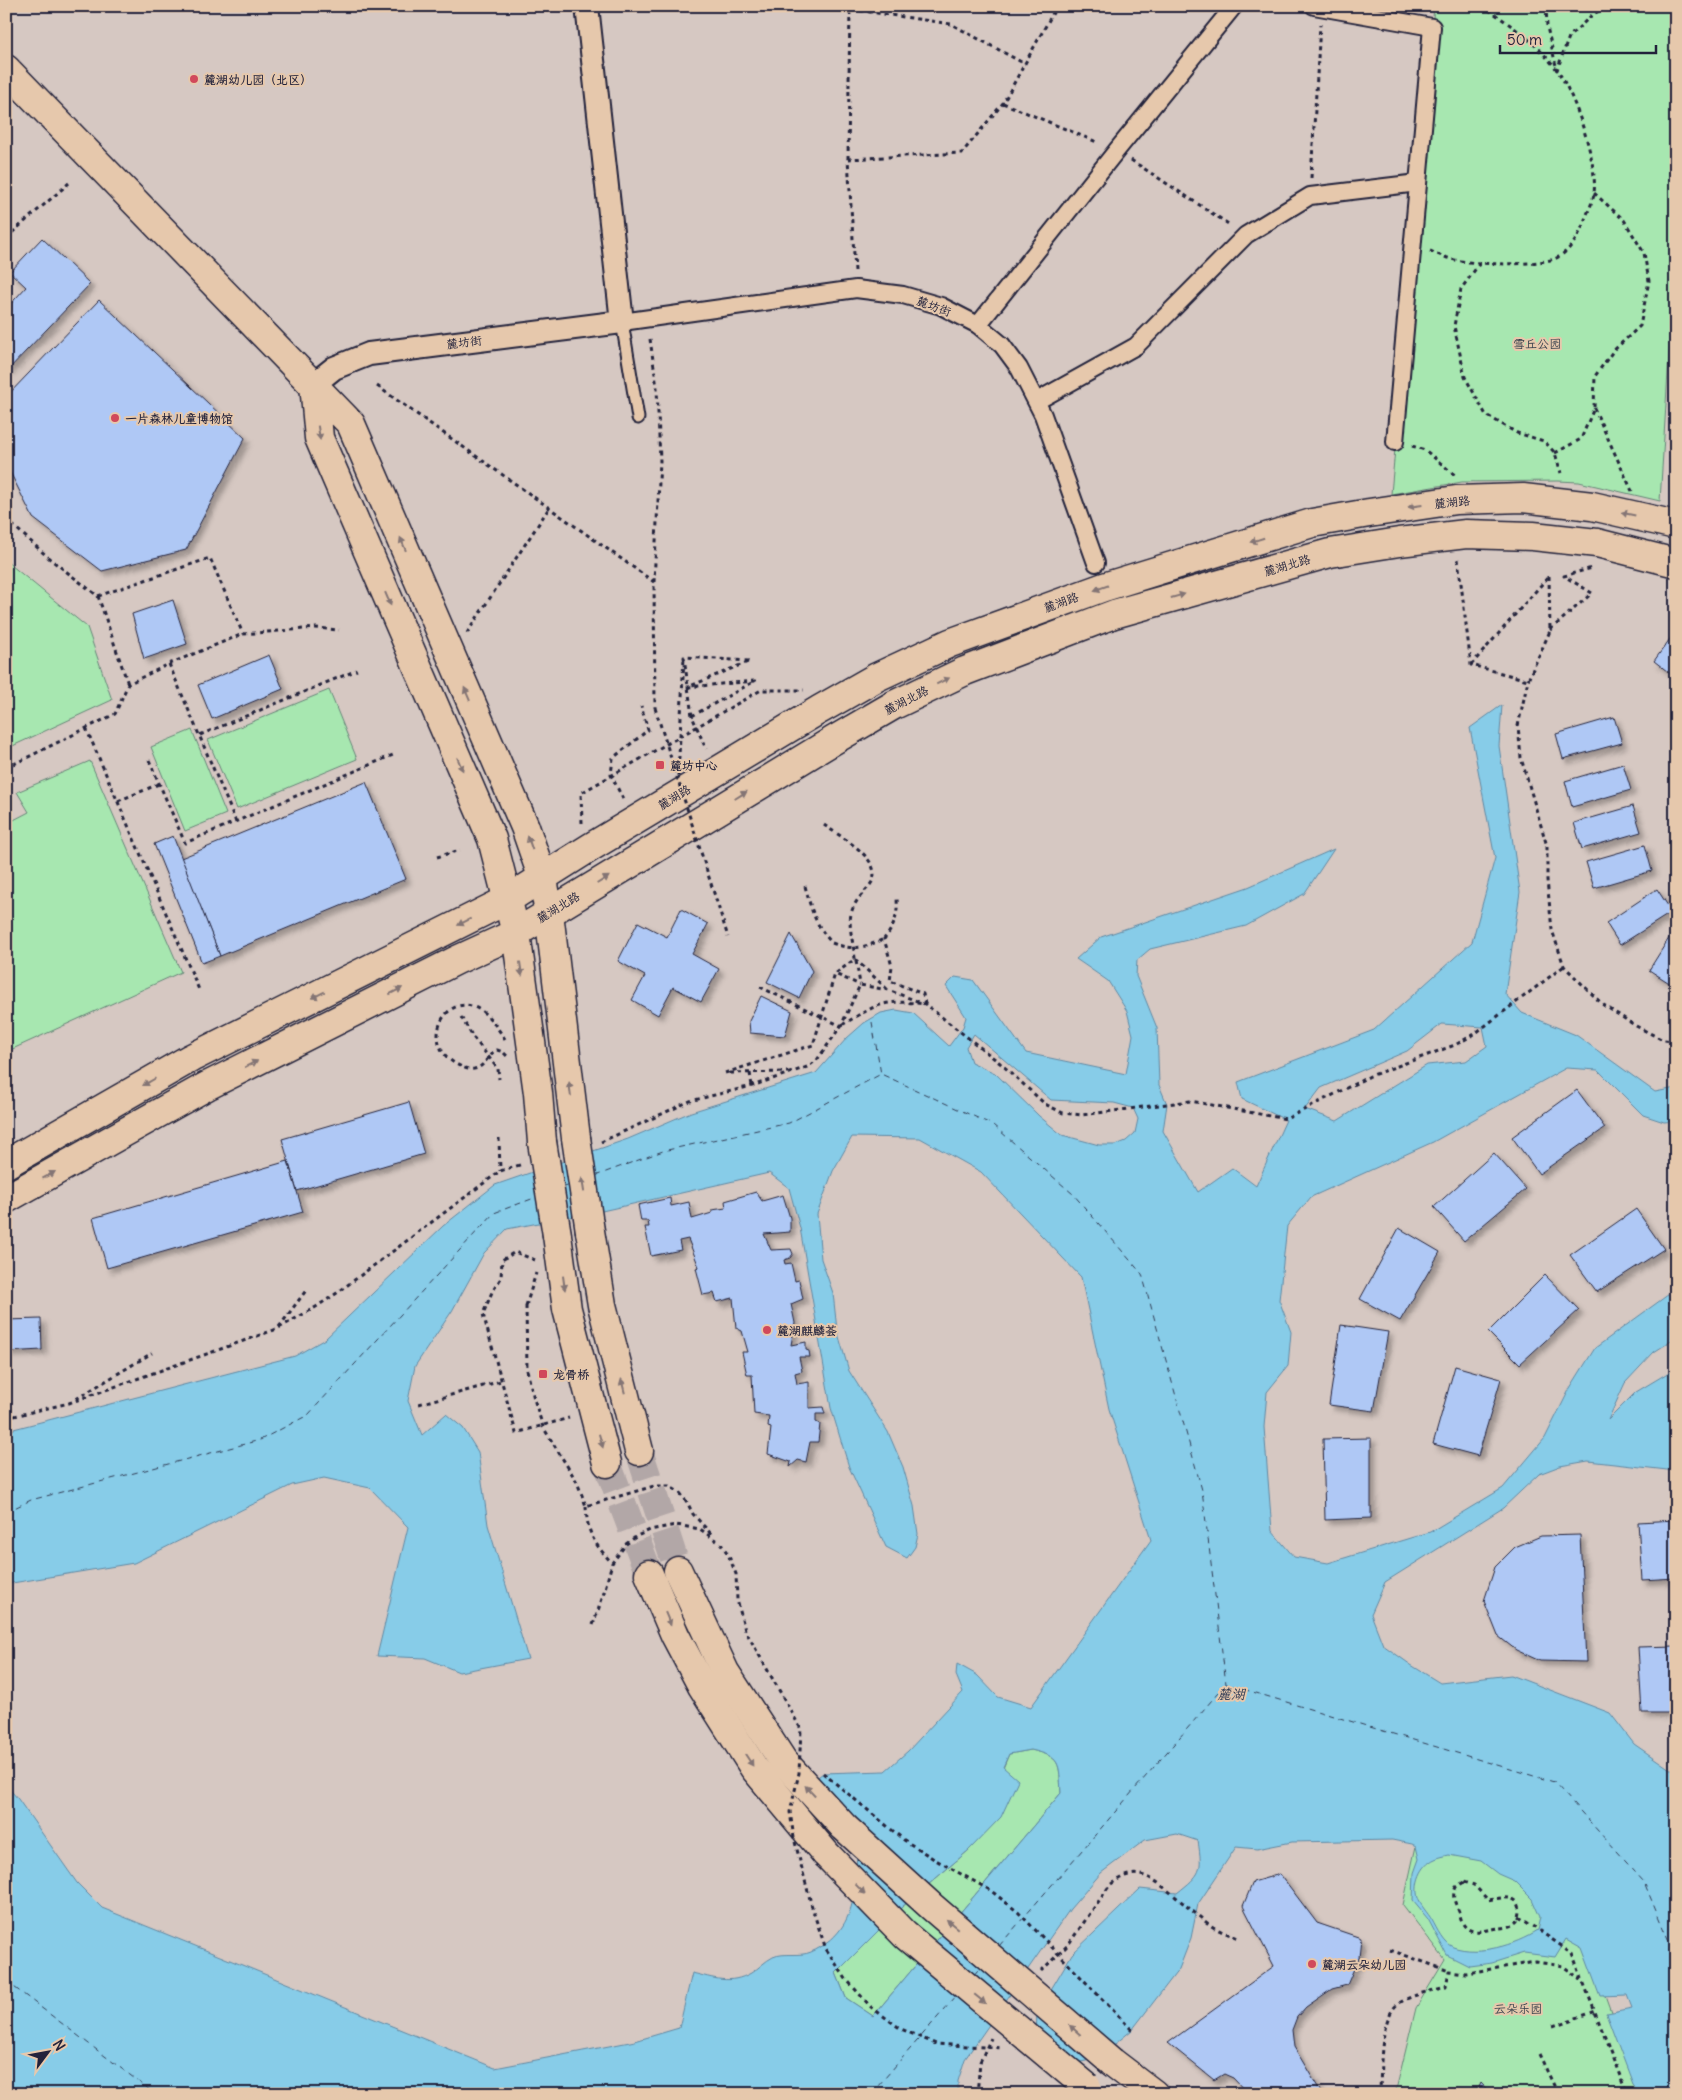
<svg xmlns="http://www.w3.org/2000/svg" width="1682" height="2100" viewBox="0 0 1682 2100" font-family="Delius,'LXGW WenKai TC',sans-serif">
	<defs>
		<filter id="shadow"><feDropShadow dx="4.5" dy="4.5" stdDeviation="2.5" flood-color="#0004"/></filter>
	</defs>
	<rect width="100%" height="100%" fill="#d6c8c2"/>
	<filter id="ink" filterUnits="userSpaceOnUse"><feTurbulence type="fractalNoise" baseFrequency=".02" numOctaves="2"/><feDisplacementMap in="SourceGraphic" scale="10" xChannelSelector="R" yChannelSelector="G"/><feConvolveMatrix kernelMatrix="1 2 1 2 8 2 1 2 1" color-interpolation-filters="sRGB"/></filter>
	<g filter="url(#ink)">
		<g fill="#a7e7b0" stroke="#648476">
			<polygon points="1434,6 1676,6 1676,242 1660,501 1579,482 1558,481 1462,482 1391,494"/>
			<polygon points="6,561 87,627 112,700 6,749"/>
			<polygon points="329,690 357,759 237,809 208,740"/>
			<polygon points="192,730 226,814 185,831 151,747"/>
			<polygon points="90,761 181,972 6,1052 6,824 29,812 17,792"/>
			<path d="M1031,1750C1062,1757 1059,1763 1061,1793L873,2016L846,1998L836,1973L902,1907L969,1850L1009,1754Z"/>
			<polygon points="1416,1846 1470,1847 1543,1891 1587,1946 1637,2083 1645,2094 1395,2094 1416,2008 1445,1960 1403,1905"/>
		</g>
		<path fill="#87cce8" stroke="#5f88a3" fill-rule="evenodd" d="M1502,705L1499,746L1520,892L1505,994L1522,1013L1576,1035L1655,1092L1676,1088V1121L1664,1122L1643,1115L1598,1070L1566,1068L1433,1142L1311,1197L1287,1226L1279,1300L1291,1332L1288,1366L1267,1392L1264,1427L1272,1531L1294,1557L1328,1563L1430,1532L1503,1488L1545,1438L1570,1388L1595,1348L1676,1289V1338L1654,1352L1625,1383L1608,1420L1636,1392L1676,1368V1471L1588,1461L1560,1466L1539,1474L1503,1508L1385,1582L1371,1614L1383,1645L1411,1665L1440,1683L1511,1675L1610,1713L1634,1744L1670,1769H1676V2094H1641L1633,2084L1606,2013L1632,2008L1627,1995L1600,1996L1582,1948L1566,1939L1555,1957L1524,1953L1492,1963L1469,1966L1447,1955L1428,1919L1413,1901L1414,1873L1419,1859L1416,1846L1412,1844L1392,1840L1292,1842L1257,1849L1236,1847L1198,1904L1191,1938L1179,1969L1132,2030L1109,2049L1086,2061L1059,2066L1036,2036L1037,2013L1072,1954L1140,1889L1177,1893C1201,1874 1203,1872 1198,1841L1177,1834L1145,1840L1101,1873L1070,1909L965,2059L958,2081V2094H6V1785L18,1799L77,1883L102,1908L495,2068L635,2041L679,2028L692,1973C714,1978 730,1985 751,1973C759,1968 765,1961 773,1957C784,1952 800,1957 811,1952C864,1929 855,1875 857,1828L814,1780L823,1773L885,1771L908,1751L963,1692L956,1675L957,1664L977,1675L998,1697L1031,1707L1151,1540L1109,1409L1081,1277L981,1172L920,1138L852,1137L833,1171L817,1214L821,1259L833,1293L837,1330L849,1371L888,1432L903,1467L914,1506L918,1534L915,1547L907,1558L886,1547L849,1467L831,1408L800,1228L789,1188L769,1173L602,1211L507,1229L484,1253L452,1311L415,1366L408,1401L422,1435L446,1414L463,1428L478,1452L488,1525L528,1659L459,1672L425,1658L377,1656L408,1527L370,1488L324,1478L292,1485L134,1563L6,1584V1431L295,1356L325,1339L443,1226L495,1185L628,1139L691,1112L816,1073L847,1038L864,1023L881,1013L896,1010L913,1013L949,1046L963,1027L966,1017L946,986L955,977L973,980L1026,1053L1126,1074L1133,1035L1127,1011L1108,981L1076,959L1101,937L1248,887L1334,849L1304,894L1246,926L1150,949L1137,960L1136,976L1157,1028L1159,1085L1167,1104L1163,1131L1198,1192L1232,1168L1256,1186L1286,1120L1242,1099L1238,1082L1374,1030L1472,942L1495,858L1470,728ZM1442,1024L1483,1027L1487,1046L1466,1061L1427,1065L1337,1121L1305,1109L1321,1088L1407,1051ZM974,1034L1051,1100L1114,1103L1133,1108L1138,1119L1135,1133L1126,1141L1116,1145H1099L1062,1135L1039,1116L995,1073L971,1062L966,1047ZM1031,1750C1062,1757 1059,1763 1061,1793L873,2016L846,1998L836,1973L902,1907L969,1850L1001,1817L1018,1780L1003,1767L1009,1754ZM1449,1855L1481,1861L1498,1874L1514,1881L1532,1899L1540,1917L1537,1931C1515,1945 1479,1956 1453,1947C1443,1943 1437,1929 1432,1920C1428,1913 1420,1905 1418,1898C1414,1884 1421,1865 1435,1859C1439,1857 1445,1856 1449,1855Z"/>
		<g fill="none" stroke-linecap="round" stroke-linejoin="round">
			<g stroke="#313c55" stroke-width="1" stroke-dasharray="6 5" stroke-linecap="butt">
				<polyline points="872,1022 881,1074 993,1125 1073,1194 1142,1274 1202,1490 1226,1684 1554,1782 1644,1882 1676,1959"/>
				<polyline points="595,1176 663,1151 789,1123 881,1074"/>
				<polyline points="562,1188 570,1185"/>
				<polyline points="6,1512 31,1500 260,1440 308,1415 494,1213 537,1197"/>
				<polyline points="999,1946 1225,1685"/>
				<polyline points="974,1975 981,1966"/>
				<polyline points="6,1981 155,2094"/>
				<polyline points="871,2094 957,1995"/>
			</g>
		</g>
		<g fill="#afc8f5" stroke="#22223b" filter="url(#shadow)">
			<polygon points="42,238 90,284 6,372 6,309 26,287 10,272"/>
			<polygon points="99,300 245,438 186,550 102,571 33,518 6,464 6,397"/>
			<polygon points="173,600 187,644 144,659 132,614"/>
			<polygon points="1675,632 1676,632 1676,678 1654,661"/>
			<polygon points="269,655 283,689 212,719 198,685"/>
			<polygon points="1614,717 1622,743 1563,759 1556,734"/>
			<polygon points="1623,764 1631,790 1572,807 1565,781"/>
			<polygon points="366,782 406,879 220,956 181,858"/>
			<polygon points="1633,806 1641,832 1582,849 1574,823"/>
			<polygon points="173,836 220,956 202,963 154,844"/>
			<polygon points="1645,845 1652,871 1594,888 1586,862"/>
			<polygon points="1657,889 1672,912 1620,945 1606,923"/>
			<polygon points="681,909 708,924 692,954 719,969 701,1002 673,987 658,1015 632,1000 645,976 618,961 638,922 667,937"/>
			<polygon points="1676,927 1676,977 1671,984 1649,970"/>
			<polygon points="791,934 812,971 799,998 767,982"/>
			<polygon points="761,996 792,1011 785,1036 750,1033 749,1021"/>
			<polygon points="1577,1090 1605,1128 1539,1174 1512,1137"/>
			<polygon points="409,1102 424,1154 297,1191 282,1139"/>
			<polygon points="1494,1153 1526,1189 1464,1241 1434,1207"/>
			<polygon points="288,1161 303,1212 107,1268 93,1218"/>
			<polygon points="756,1192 762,1201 783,1195 790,1218 790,1232 764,1234 771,1250 791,1249 793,1254 790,1258 784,1260 785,1264 791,1263 795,1281 799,1280 803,1299 791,1304 795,1323 791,1345 806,1342 806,1350 809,1351 810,1357 799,1357 802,1371 795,1373 797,1384 809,1382 809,1408 823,1407 825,1414 816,1414 816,1422 820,1424 818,1442 810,1442 806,1462 798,1460 790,1467 791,1462 768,1454 771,1428 768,1427 769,1416 754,1414 752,1375 747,1375 742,1352 748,1352 742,1331 736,1328 733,1298 717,1302 714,1293 703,1295 696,1268 699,1267 688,1239 679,1241 681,1250 651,1256 645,1227 649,1227 648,1221 641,1221 638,1205 670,1198 671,1206 689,1202 692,1219 712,1213 712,1210 726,1208 725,1201"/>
			<polygon points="1636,1209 1664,1249 1597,1292 1570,1255"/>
			<polygon points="1399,1228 1440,1252 1400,1321 1360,1299"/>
			<polygon points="1545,1275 1579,1310 1520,1364 1488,1332"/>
			<polygon points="41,1319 42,1350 6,1352 6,1320"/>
			<polygon points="1341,1325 1388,1332 1374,1411 1329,1405"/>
			<polygon points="1455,1366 1501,1379 1478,1456 1433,1444"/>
			<polygon points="1371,1438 1371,1518 1325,1520 1323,1439"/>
			<polygon points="1676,1520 1676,1578 1642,1580 1638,1522"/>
			<polygon points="1580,1535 1586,1662 1540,1661 1516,1650 1498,1636 1484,1601 1495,1567 1515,1547 1541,1536"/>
			<polygon points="1676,1646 1676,1713 1642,1713 1638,1647"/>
			<polygon points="1280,1874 1317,1923 1361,1938 1359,1957 1347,1985 1332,1989 1306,2007 1297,2017 1292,2030 1294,2047 1322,2094 1248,2094 1233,2078 1224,2074 1214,2080 1168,2043 1274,1966 1243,1906 1253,1882"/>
			<polygon points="1481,2083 1491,2094 1476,2094"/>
		</g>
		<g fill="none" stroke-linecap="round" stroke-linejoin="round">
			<g stroke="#b2a7a7" stroke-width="28" stroke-dasharray="28 14" stroke-linecap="butt">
				<polyline points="639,1451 678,1571"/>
				<polyline points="607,1463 649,1574"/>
			</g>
			<g stroke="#22223b" stroke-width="15">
				<polyline id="service" points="622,322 638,418"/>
			</g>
			<g stroke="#22223b" stroke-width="20">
				<g id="pedestrian">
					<polyline points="1314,6 1432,27 1395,442"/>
					<polyline points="622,322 856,289 903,295 941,306 978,325 1002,345 1019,368 1043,415 1096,563"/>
					<polyline points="978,325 1117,150 1234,6"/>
					<polyline points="1037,401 1136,346 1246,235 1310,196 1418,183"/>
				</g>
			</g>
			<g stroke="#22223b" stroke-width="26">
				<polyline id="minor" points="314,384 334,368 369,354 622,322 587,6"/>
			</g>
			<g stroke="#22223b" stroke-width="31">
				<g id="tertiary">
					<polyline points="6,69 351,424 525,827 543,879 549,913 576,1138"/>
					<polyline points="314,384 319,438 492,839 516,933 538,1093 542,1142"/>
					<polyline points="6,1164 191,1058 507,900 591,847 819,710 877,677 950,643 1104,587 1312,523 1369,513 1456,500 1523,498 1592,506 1676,525"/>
					<polyline points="6,1199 207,1086 457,960 516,933 834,740 894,705 965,671 1114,614 1330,553 1399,542 1466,534 1533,536 1597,543 1676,563"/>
					<polyline points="590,1231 602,1305 639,1451"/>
					<polyline points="557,1235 567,1309 607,1463"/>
					<polyline points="678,1571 725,1672 783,1761 844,1827"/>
					<polyline points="649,1574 675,1635 702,1686 754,1768 826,1854"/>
					<polyline points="1112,2062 1154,2094"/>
				</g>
			</g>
			<g stroke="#22223b" stroke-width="3" stroke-dasharray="4 4" stroke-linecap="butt">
				<polyline points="788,6 850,9 951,24 1025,64"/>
				<polyline points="1546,6 1547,27 1557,70 1569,37 1593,14 1610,6"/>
				<polyline points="1003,103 1099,143"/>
				<polyline points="848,159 850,6"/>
				<polyline points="1131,160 1230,225"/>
				<polyline points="1311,178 1320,24"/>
				<polyline points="6,238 69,183"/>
				<path d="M1430,251C1437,254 1444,257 1451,259C1474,265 1532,266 1554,259C1569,253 1579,237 1584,222C1587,213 1593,203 1594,193C1598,163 1575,95 1557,70C1538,44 1510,24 1483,6"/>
				<polyline points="1480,263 1461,289 1454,326 1465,377 1486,415 1517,433 1544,441 1555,453 1561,473"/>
				<polyline points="855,271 848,159 962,153 1003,103 1055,9"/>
				<polyline points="650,339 657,388 660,461 654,582 655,708"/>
				<polyline points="377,386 654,582"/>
				<polyline points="1594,408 1632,491"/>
				<polyline points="1412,446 1425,450 1456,476"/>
				<polyline points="1555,453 1581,439 1594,408 1595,376 1613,351 1640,326 1649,281 1644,253 1624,220 1594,193"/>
				<polyline points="6,519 50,559 98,596 128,684"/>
				<polyline points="1458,559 1471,665 1528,680"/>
				<polyline points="1549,576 1550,631 1528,680 1518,726 1521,758 1547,846 1547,880 1552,930 1564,966 1602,1004 1636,1026 1663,1040 1676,1041"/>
				<polyline points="98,596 210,558 243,634"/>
				<polyline points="1550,630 1592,593 1564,576 1592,568"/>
				<polyline points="467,633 549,508"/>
				<polyline points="169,664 236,822"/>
				<polyline points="1471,665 1549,576"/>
				<polyline points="692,716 755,681 688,687 750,661 684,657 692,716 706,749"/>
				<polyline points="86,728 200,992"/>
				<polyline points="200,735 357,670"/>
				<polyline points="149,760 185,843 393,755"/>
				<polyline points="6,768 115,714 128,684 169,664 243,634 316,628 339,630"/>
				<polyline points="623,799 611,775 613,758 648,730 641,706"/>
				<polyline points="118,801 159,784"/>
				<polyline points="582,823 581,793 761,690 804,690"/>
				<path d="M824,825C839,836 888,861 870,885C863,894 854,901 851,914C848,927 854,945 855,959L835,974L860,985"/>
				<polyline points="437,857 460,850"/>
				<path d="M805,886C811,909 815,925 832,943"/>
				<polyline points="855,959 888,990"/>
				<polyline points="856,961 860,984"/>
				<polyline points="760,987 841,1026"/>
				<polyline points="461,1017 473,1037 498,1069 499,1079"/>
				<path d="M842,1025C877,1004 883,999 925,1004L923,994L890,981L892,966L884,939C895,926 898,915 897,898"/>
				<path d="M505,1039C498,1029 490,1016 480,1010C447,989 418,1042 456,1064C462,1067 467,1070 474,1069C486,1067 487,1054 497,1050L503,1052L509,1058"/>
				<polyline points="725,1073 813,1045 835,974"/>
				<polyline points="730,1073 788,1072"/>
				<polyline points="750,1073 752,1086"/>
				<polyline points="499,1138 500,1171"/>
				<polyline points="601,1142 690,1101 752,1086 807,1067 817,1060 841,1026 860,985 888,990 925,1004 1000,1063 1045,1104 1063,1113 1082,1115 1190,1101 1286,1119 1370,1076 1455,1045 1473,1035 1564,966"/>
				<polyline points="535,1260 515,1252 502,1260 501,1278 492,1292 483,1314 516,1433 569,1418"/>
				<polyline points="526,1306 536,1273"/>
				<polyline points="279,1327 307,1289"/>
				<polyline points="76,1399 152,1353"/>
				<polyline points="419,1404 501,1381"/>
				<polyline points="6,1418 69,1403 277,1329 316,1307 337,1293 500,1171 523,1164"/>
				<path d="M586,1506C587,1534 594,1543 612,1563"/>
				<path d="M1464,1882L1474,1885L1488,1900C1500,1898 1518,1893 1520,1910C1520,1914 1519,1918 1517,1921C1510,1929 1501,1927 1492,1929C1477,1932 1464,1935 1460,1915C1457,1904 1450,1899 1456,1887Z"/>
				<polyline points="1519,1917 1572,1953 1627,2094"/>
				<polyline points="1390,1950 1449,1971"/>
				<path d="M1041,1971L1068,1945L1110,1885C1137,1863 1154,1879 1177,1898C1188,1907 1198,1916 1210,1925C1218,1931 1229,1934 1238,1938"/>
				<polyline points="1553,2026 1596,2011"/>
				<polyline points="1539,2054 1558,2094"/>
				<polyline points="977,2094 980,2062 991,2038"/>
				<path d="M1380,2094C1381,2071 1379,2018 1398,2004C1412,1994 1431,1991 1446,1987L1449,1971L1466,1973L1536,1962L1563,1966L1584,1982"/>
			</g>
			<use href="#service" stroke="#e6c8ac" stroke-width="11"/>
			<use href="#pedestrian" stroke="#e6c8ac" stroke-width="16"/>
			<use href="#minor" stroke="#e6c8ac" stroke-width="22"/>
			<use href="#tertiary" stroke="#e6c8ac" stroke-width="28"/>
			<g stroke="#22223b" stroke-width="31" stroke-linecap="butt">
				<g id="tertiary-bridge">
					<polyline points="576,1138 590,1231"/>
					<polyline points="542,1142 557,1235"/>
					<polyline points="844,1827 932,1907 1112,2062"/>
					<polyline points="826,1854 905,1935 1087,2087"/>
				</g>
			</g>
			<g stroke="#22223b" stroke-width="3" stroke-dasharray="4 4" stroke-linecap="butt">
				<polyline points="655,708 728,937"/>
				<polyline points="678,776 684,657"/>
				<path d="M832,943C854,951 863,948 884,939"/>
				<polyline points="526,1306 527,1370 534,1399 543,1427 577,1482 586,1506 654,1486 669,1486 680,1493 687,1502 693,1514 712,1535"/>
				<polyline points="593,1625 603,1596 612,1563 626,1544 637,1536 650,1530 676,1525 700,1529 721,1544 728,1554 736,1574 737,1600 745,1630 801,1729 799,1773 790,1812 794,1838 813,1911 826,1949 846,1979 871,2007 901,2029 936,2044 1002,2048"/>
				<polyline points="823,1773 904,1840 934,1859 990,1890 1018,1912 1132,2030"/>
			</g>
			<use href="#tertiary-bridge" stroke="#e6c8ac" stroke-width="28"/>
		</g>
		<defs><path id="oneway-solid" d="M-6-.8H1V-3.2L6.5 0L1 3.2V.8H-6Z" transform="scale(1.25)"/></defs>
		<g fill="#847574">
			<use href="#oneway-solid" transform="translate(319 433) rotate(81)"/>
			<use href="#oneway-solid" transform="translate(1415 506) rotate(172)"/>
			<use href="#oneway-solid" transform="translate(1628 514) rotate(-168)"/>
			<use href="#oneway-solid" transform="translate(1257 540) rotate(163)"/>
			<use href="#oneway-solid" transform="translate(403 544) rotate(-113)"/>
			<use href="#oneway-solid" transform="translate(1101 588) rotate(161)"/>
			<use href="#oneway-solid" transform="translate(1178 596) rotate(-16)"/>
			<use href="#oneway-solid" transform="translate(388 599) rotate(67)"/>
			<use href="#oneway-solid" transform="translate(943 681) rotate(-26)"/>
			<use href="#oneway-solid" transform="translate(467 694) rotate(-113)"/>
			<use href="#oneway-solid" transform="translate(460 764) rotate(67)"/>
			<use href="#oneway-solid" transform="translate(741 795) rotate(-32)"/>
			<use href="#oneway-solid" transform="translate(530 843) rotate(-109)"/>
			<use href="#oneway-solid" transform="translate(603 880) rotate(-32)"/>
			<use href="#oneway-solid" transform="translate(464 922) rotate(153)"/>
			<use href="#oneway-solid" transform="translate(521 969) rotate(82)"/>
			<use href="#oneway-solid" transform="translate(396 991) rotate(-27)"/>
			<use href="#oneway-solid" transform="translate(318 995) rotate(154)"/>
			<use href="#oneway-solid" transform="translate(251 1064) rotate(-27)"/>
			<use href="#oneway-solid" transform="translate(149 1082) rotate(150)"/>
			<use href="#oneway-solid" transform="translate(570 1089) rotate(-97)"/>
			<use href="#oneway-solid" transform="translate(49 1175) rotate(-29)"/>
			<use href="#oneway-solid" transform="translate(583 1185) rotate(-99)"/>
			<use href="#oneway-solid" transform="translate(564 1283) rotate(82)"/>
			<use href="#oneway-solid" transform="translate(623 1386) rotate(-104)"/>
			<use href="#oneway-solid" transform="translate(601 1441) rotate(74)"/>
			<use href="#oneway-solid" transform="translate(668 1619) rotate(67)"/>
			<use href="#oneway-solid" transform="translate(749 1760) rotate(57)"/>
			<use href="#oneway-solid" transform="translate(810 1791) rotate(-133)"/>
			<use href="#oneway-solid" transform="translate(860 1889) rotate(46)"/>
			<use href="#oneway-solid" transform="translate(952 1924) rotate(-140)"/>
			<use href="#oneway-solid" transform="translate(980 1999) rotate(40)"/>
			<use href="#oneway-solid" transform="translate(1075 2030) rotate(-139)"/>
		</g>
	</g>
	<g fill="#d1495b" stroke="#e6c8ac" stroke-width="2">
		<circle cx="194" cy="79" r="5"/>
		<circle cx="115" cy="418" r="5"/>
		<rect x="655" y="760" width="10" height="10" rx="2.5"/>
		<circle cx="767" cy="1330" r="5"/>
		<rect x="538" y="1369" width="10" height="10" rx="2.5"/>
		<circle cx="1312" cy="1964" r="5"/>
	</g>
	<g text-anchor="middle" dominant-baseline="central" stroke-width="4" stroke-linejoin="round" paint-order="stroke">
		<g font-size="12" font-weight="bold" fill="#22223b" stroke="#e6c8ac" text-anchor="start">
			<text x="204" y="79">麓湖幼儿园（北区）</text>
			<text x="125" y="418">一片森林儿童博物馆</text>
			<text x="670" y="765">麓坊中心</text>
			<text x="777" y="1330">麓湖麒麟荟</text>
			<text x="553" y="1374">龙骨桥</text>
			<text x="1322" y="1964">麓湖云朵幼儿园</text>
		</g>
		<g font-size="12" fill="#22223b" stroke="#e6c8ac">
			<text transform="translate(934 306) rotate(20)">麓坊街</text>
			<text transform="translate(464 342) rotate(-7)">麓坊街</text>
			<text transform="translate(1452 502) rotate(-6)">麓湖路</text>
			<text transform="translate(1287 565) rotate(-16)">麓湖北路</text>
			<text transform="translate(1061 602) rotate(-20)">麓湖路</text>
			<text transform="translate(906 700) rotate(-27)">麓湖北路</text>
			<text transform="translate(674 797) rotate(-31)">麓湖路</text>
			<text transform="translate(558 907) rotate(-31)">麓湖北路</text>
		</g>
		<g font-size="12" fill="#36404d" stroke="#e6c8ac">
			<text x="1537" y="343">雪丘公园</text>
			<text x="1518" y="2008">云朵乐园</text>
		</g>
		<g font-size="14" font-style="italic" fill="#313c55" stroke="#e6c8ac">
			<text x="1231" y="1694">麓湖</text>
		</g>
	</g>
	<rect width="1682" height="2100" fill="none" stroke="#e6c8ac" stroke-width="25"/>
	<rect x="12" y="12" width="1657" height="2075" fill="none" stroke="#22223b" stroke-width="2" filter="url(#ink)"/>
	<g transform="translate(48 2052) rotate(58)" stroke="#e6c8ac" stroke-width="4" paint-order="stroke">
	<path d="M0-4L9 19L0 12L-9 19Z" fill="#22223b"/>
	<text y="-8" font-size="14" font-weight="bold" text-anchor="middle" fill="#22223b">N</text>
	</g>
	<path d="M1500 45v8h156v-8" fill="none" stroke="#22223b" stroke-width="2.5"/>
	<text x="1507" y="45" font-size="15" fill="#22223b" stroke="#e6c8ac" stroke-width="4" paint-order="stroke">50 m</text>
</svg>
